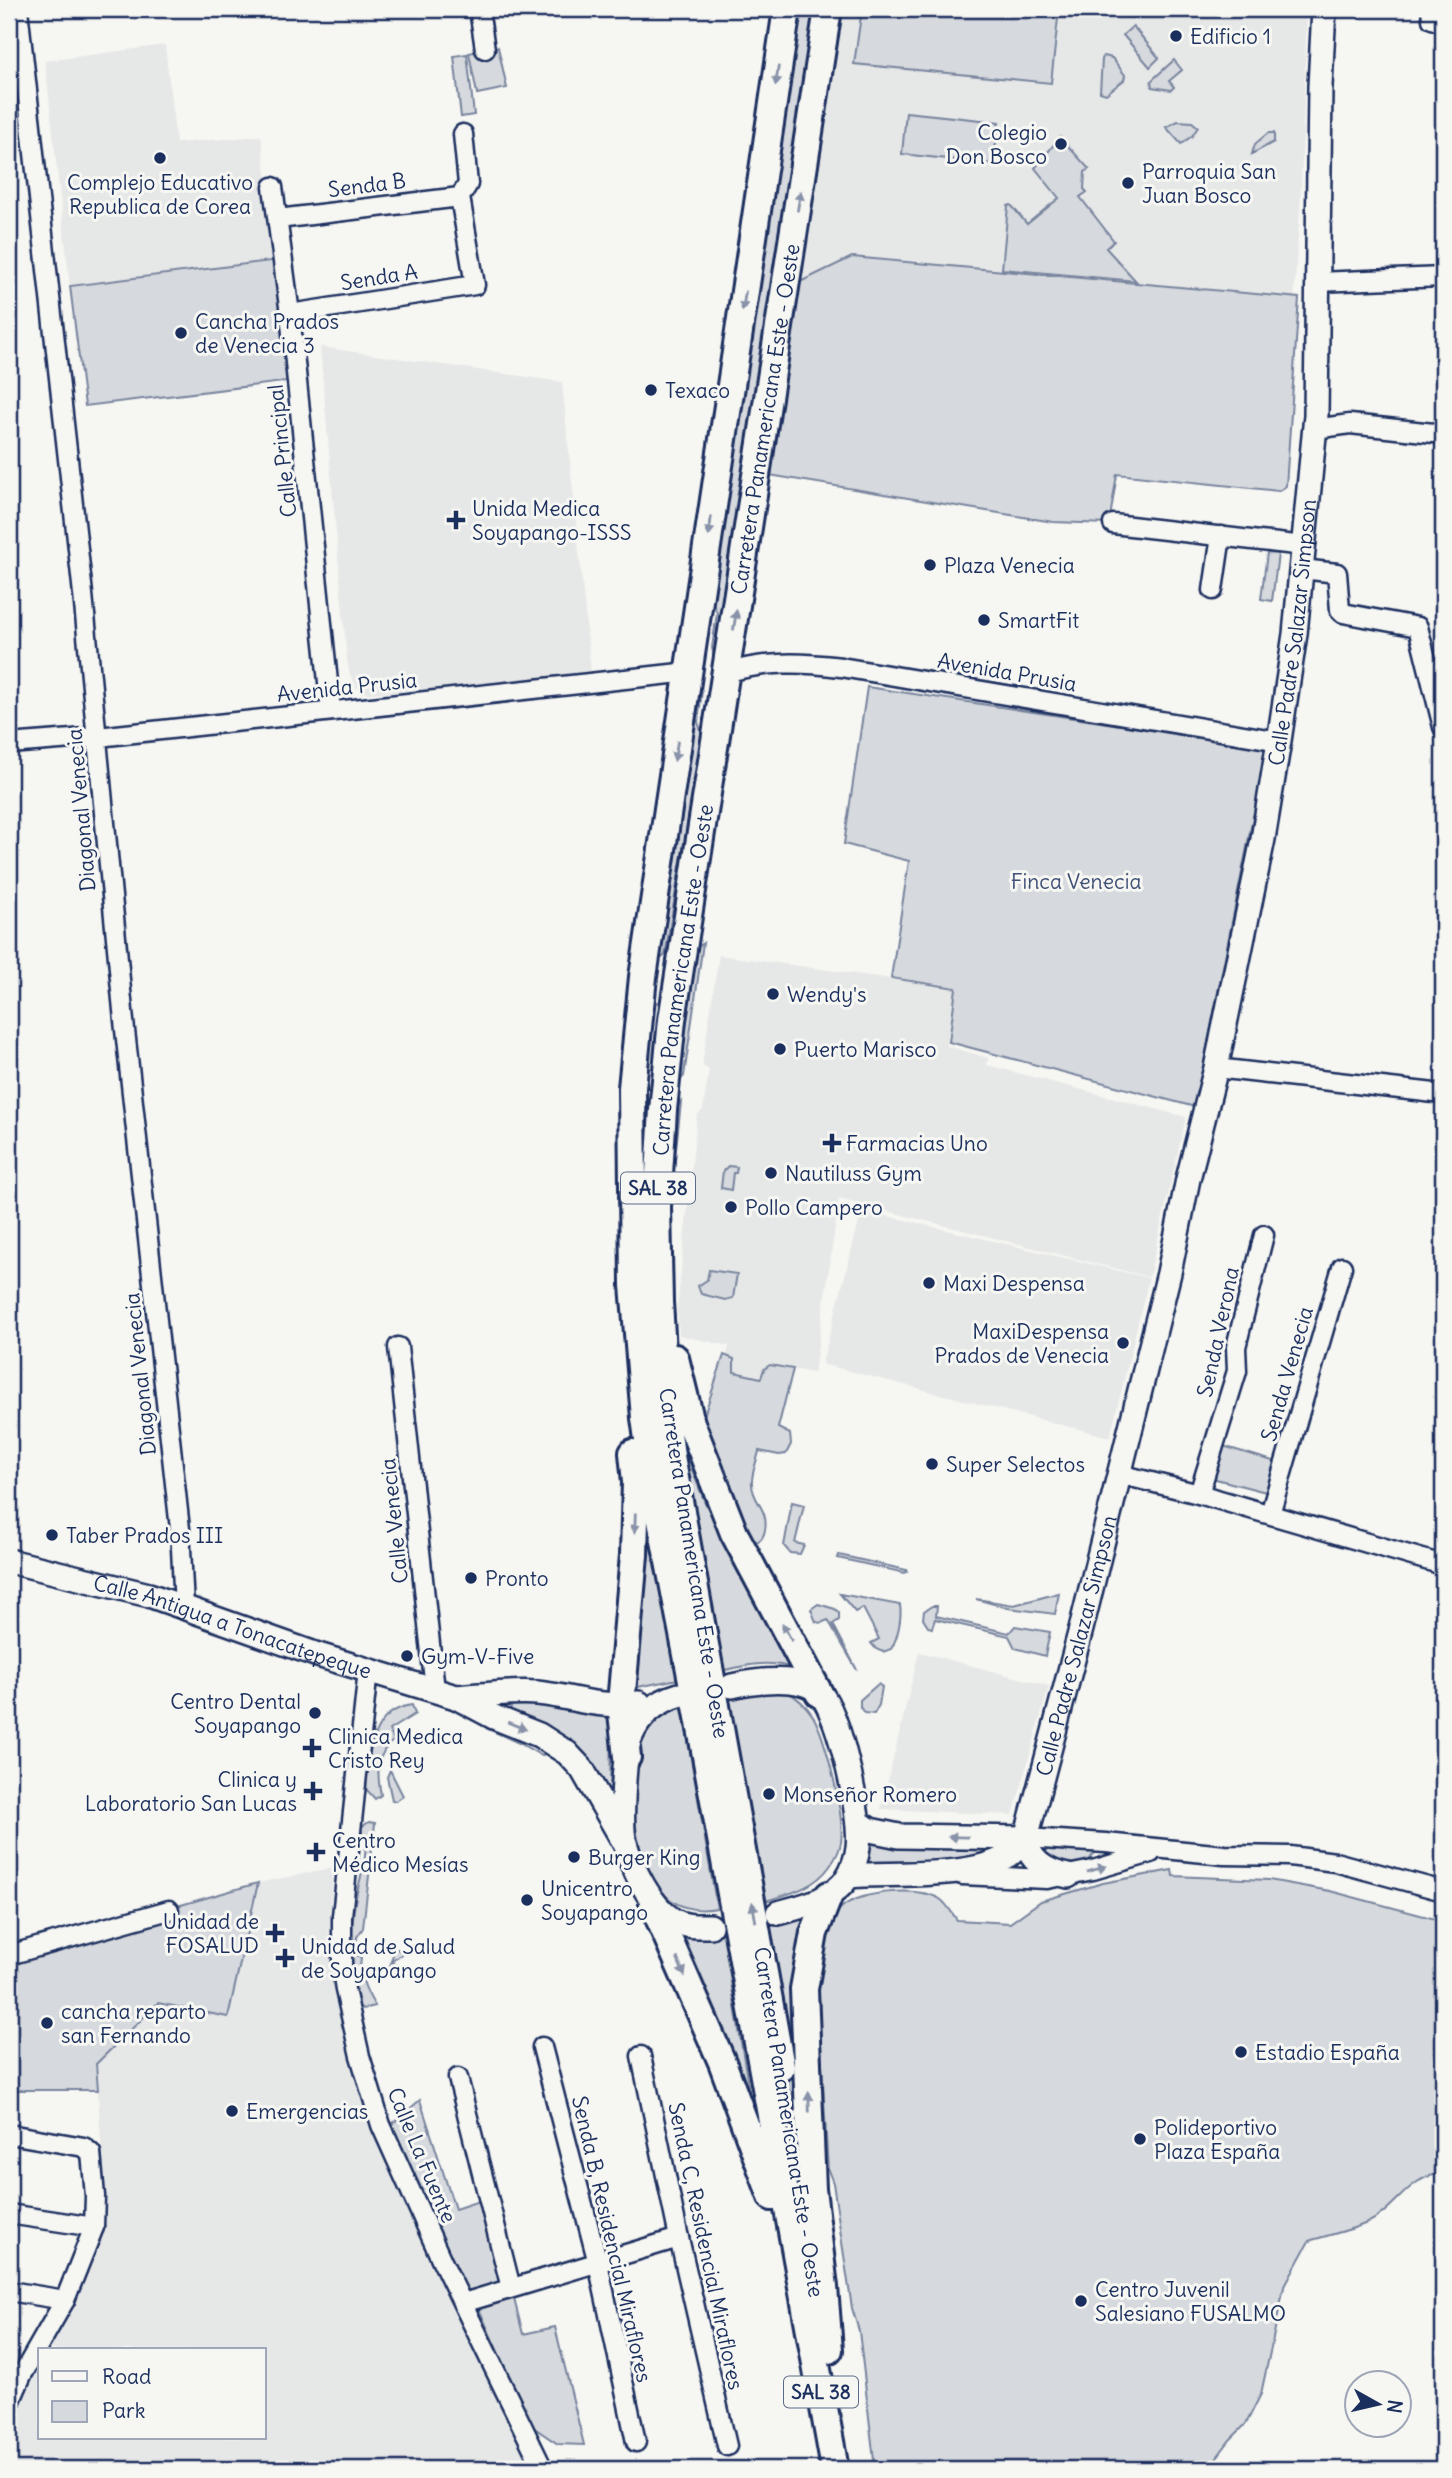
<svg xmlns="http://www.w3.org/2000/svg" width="1452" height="2478" viewBox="0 0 1452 2478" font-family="Delius,sans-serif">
	<rect width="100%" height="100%" fill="#f6f6f2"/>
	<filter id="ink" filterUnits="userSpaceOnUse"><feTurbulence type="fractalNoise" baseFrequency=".0143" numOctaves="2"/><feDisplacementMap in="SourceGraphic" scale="14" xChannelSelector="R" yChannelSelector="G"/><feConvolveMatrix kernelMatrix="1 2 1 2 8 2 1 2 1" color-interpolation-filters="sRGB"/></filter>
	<g filter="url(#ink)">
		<g fill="#e6e7e7">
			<polygon points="839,9 1307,9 1301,191 1294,298 852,257 798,283"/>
			<polygon points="165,45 176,143 261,136 278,260 70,286 45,61"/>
			<polygon points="320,347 562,382 591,673 397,692 364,693 356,687 350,675 347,659"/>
			<polygon points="719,955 956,988 947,1046 988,1058 987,1065 1186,1117 1149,1277 839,1199 814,1373 770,1365 761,1378 734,1372 735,1363 731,1357 727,1356 729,1346 679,1335 677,1311 693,1154 697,1115 703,1110 709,1070 703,1066 703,1059"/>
			<polygon points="862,1210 1149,1278 1110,1437 822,1364"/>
			<polygon points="919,1652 1049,1686 1013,1815 881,1809"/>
			<polygon points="333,1868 329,1940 331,1977 347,2040 352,2042 538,2469 9,2469 9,2440 25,2383 40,2360 40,2438 264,2438 264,2350 47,2350 73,2309 106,2220 96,2064 158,2003 228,2017 258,1883"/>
		</g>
		<g fill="#d6d9dd" stroke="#78849e" stroke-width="2">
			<polygon points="799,9 819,9 715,660 712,648 717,613 710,595"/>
			<polygon points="862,9 1059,9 1051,83 854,64"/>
			<polygon points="1133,26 1159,58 1150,67 1123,35"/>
			<polygon points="498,47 507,88 477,94 469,53"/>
			<polygon points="467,54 474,115 461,117 454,56"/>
			<polygon points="1104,56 1112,58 1125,75 1124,80 1106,94 1100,92 1102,59"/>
			<polygon points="1174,60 1182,70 1169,81 1174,87 1171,90 1152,87 1151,81"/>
			<polygon points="906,112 999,122 993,164 902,154"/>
			<polygon points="1178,121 1192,122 1198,127 1192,136 1181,144 1166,127"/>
			<polygon points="1268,133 1274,133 1274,142 1252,154 1255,144"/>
			<polygon points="1060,137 1089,169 1085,172 1084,189 1087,192 1080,197 1114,241 1106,248 1136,281 1002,269 1008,206 1011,205 1027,224 1059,198 1035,168"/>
			<polygon points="852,257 1299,298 1286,486 1279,491 1117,474 1109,524 1053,522 769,475 798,283"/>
			<polygon points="278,260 292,381 85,406 70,286"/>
			<polygon points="1267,553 1278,554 1272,601 1261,599"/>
			<polygon points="867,687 1267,747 1195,1107 949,1042 956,988 891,978 909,861 844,844"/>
			<polygon points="697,688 701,688 702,691 698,722 701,731 701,742 665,955 662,958 660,952"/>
			<polygon points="703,943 684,1076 676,1085 693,951"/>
			<polygon points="681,1102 667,1233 676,1109"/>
			<polygon points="728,1166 737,1167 736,1173 733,1173 731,1190 721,1188 723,1171"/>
			<polygon points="709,1270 737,1274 733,1298 725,1300 701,1294 698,1286 707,1280"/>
			<path d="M724,1355L734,1359V1372L761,1378L764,1369L770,1365L793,1369L778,1428L790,1434L791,1444L786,1454L779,1455L759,1451C757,1461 751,1474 752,1484C752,1501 769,1509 765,1530C763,1539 760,1542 750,1543L699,1431Z"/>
			<path d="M672,1420L706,1505L792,1668C768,1660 746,1665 721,1671Z"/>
			<polygon points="1223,1446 1276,1462 1266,1492 1212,1478"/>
			<polygon points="641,1453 678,1679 628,1689"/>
			<polygon points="792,1502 804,1505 795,1543 804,1545 800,1554 790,1553 784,1546"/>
			<polygon points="839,1555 906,1570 907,1571 905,1573 838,1558"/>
			<polygon points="1059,1593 1055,1614 1008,1608 976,1599 1014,1605"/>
			<path d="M840,1594L900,1605C902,1617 898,1638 891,1649L883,1652L876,1649L871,1643L879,1639L863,1608L855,1612Z"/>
			<polygon points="818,1604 835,1609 839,1613 839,1620 833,1624 857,1670 828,1620 821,1623 816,1622 811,1609"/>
			<polygon points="932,1606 937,1606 936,1616 1009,1633 1015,1626 1050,1632 1045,1656 1015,1648 1009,1636 935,1619 932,1628 928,1627 923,1619 924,1611"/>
			<polygon points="878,1684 882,1687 879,1705 874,1714 864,1713 860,1707 860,1700"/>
			<path d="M786,1691C797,1697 806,1705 813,1716C826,1739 845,1816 841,1842C840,1851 835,1859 830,1866C815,1888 789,1894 765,1901L726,1693Z"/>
			<polygon points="520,1699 611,1717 610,1804 509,1711 514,1701"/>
			<path d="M681,1701L717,1908C645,1922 631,1833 634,1780C635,1768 633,1752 638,1742C646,1723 665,1713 681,1701Z"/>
			<path d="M412,1705L415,1714L389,1730L394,1740C375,1754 377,1774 381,1795L375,1799L366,1789C367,1756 371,1710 412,1705Z"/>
			<polygon points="486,1728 547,1751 542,1756 521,1744"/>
			<polygon points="390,1770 403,1796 396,1801 392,1800 387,1777"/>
			<path d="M369,1822L375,1823L363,1928L357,1937L356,1954L361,1958C358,1974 367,1993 375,2006L363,2009L359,2007C351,1973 349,1932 356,1897C359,1881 367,1861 365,1843C364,1837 361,1834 361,1827Z"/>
			<polygon points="862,1837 997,1848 978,1859 879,1863 859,1866"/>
			<polygon points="1034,1849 1095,1850 1096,1851 1086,1864 1061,1869"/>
			<path d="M1172,1870L1173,1876L1269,1880L1330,1891L1443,1921V2174C1409,2174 1396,2210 1367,2223C1349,2231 1328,2235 1309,2241L1284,2287L1261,2394L1246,2424L1230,2440L1208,2469H875L859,2331L852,2308L833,2183L828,2170L818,1994C820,1970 823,1925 842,1907C860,1891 920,1886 940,1899C947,1904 952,1913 957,1920L1010,1923L1041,1901L1103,1883Z"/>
			<polygon points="258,1883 228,2017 158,2003 96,2064 98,2090 9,2090 9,1954"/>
			<polygon points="814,1910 801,2158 762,1926 788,1920"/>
			<path d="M674,1930C690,1935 707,1942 723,1933L757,2139Z"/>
			<polygon points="398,1949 403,1954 392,1961 400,1974 391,1978 388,1973 394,1951"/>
			<polygon points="420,2100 455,2209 488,2198 509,2283 472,2294 461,2281 392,2124"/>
			<polygon points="512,2291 523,2334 555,2327 584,2445 558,2444 530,2425 476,2302"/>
		</g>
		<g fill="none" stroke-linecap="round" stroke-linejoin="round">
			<g stroke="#1b2f5e" stroke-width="23">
				<g id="minor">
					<polyline points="18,9 83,594 124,1021 180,1529 184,1607"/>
					<polyline points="479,9 485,49"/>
					<polyline points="1431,9 1432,19 1443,23"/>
					<polyline points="273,187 290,314 331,711"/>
					<polyline points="278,219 460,197"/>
					<polyline points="1317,282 1443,277"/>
					<polyline points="290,314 475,285 460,197 468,184 463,134"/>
					<polyline points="1315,429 1350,424 1443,434"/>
					<polyline points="1113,524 1304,546"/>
					<polyline points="1302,569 1337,573 1340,610 1343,613 1418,627 1443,727"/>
					<polyline points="1213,590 1221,536"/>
					<path d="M726,673C766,661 801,662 841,667L1279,741"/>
					<polyline points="9,744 98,737 689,672"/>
					<polyline points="1216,1068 1443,1094"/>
					<polyline points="398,1347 435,1690"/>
					<polyline points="1119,1474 1199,1494 1443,1565"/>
					<polyline points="1199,1494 1237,1371 1236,1347 1264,1235"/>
					<polyline points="1270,1514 1342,1267"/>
					<polyline points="368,1670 342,1916 342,1968 345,1990 360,2056 381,2125 442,2261 543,2469"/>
					<polyline points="1026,1838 1106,1843 1224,1855 1290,1856 1335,1862 1443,1891"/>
					<polyline points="962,1875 1047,1879 1093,1870 1151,1853"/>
					<polyline points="9,1955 169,1910"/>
					<polyline points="542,2047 598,2263 636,2442"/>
					<polyline points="641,2056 679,2238 727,2446"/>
					<polyline points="458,2078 511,2288"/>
					<polyline points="9,2134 84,2147 91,2153 95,2196 94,2227 65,2300 22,2375 9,2405"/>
					<polyline points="9,2214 94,2227"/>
					<polyline points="9,2291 65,2300"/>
					<polyline points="463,2303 679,2238"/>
				</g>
			</g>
			<g stroke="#1b2f5e" stroke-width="28">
				<g id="major">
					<path id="s1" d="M9,1561L149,1595L318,1655L456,1697L494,1717L539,1735L567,1753L582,1769L624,1842"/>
					<path d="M732,1686C754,1681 802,1674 820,1693C840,1715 862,1818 858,1847C857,1857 853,1868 848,1877C833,1900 803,1906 778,1913"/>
					<path d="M679,1695C658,1701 640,1715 631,1736C624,1751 620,1827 625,1843C632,1868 651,1907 673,1920C684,1927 697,1926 710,1926"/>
					<path d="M456,1697C483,1695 511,1691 537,1693C576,1697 598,1709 639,1703"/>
					<polyline points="858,1822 870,1830 899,1836 1026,1838"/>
					<path d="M1026,1838C1028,1861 1047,1872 1068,1876"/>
					<path id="s2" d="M848,1876C895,1871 999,1884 1026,1838L1081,1629L1169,1273L1188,1179L1216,1068L1263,839L1279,741L1295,634L1316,415L1320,86L1324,9"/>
				</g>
			</g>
			<g stroke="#1b2f5e" stroke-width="32">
				<g id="highway">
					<polyline points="787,9 643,977 632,1088 634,1285 645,1418 655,1489 699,1717 835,2469"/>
					<polyline points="675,1358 691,1423 734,1533 819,1693"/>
					<polyline points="627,1757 621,1704 634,1555 636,1482 633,1453"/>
					<polyline points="653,1904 722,2062 772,2197"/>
					<path id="s3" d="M781,2067L671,1456L666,1418L659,1302L657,1207L663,1110L672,1020L828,9"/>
					<polyline points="829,2350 824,2287 812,2189 804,1989 814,1933 829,1895"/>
				</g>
			</g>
			<use href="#minor" stroke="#f6f6f2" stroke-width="18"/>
			<use href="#major" stroke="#f6f6f2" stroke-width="23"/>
			<use href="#highway" stroke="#f6f6f2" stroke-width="26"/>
		</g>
		<defs><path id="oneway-solid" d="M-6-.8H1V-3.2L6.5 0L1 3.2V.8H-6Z" transform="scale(1.75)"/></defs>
		<g fill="#8892a8">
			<use href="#oneway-solid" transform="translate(777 76) rotate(98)"/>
			<use href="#oneway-solid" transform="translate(799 201) rotate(-81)"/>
			<use href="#oneway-solid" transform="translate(744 301) rotate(99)"/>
			<use href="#oneway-solid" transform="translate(710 526) rotate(98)"/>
			<use href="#oneway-solid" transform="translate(735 620) rotate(-81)"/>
			<use href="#oneway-solid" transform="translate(676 751) rotate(99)"/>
			<use href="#oneway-solid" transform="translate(635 1523) rotate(92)"/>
			<use href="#oneway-solid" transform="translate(787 1632) rotate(-118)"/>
			<use href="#oneway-solid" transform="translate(517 1726) rotate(22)"/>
			<use href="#oneway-solid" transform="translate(958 1837) rotate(-179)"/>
			<use href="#oneway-solid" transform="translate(1097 1869) rotate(-17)"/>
			<use href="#oneway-solid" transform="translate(754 1912) rotate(-100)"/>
			<use href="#oneway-solid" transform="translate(681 1967) rotate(67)"/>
			<use href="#oneway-solid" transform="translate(809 2102) rotate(-92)"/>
		</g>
	</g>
	<g fill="#1b2f5e" stroke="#f6f6f2" stroke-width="2.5">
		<circle cx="1176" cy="36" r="7"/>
		<circle cx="1061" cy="144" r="7"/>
		<circle cx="160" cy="158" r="7"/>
		<circle cx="1128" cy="183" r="7"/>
		<circle cx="181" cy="333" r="7"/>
		<circle cx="651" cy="390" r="7"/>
		<path d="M452.5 509.5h7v7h7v7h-7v7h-7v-7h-7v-7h7z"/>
		<circle cx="930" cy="565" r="7"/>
		<circle cx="984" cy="620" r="7"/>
		<circle cx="773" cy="994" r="7"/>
		<circle cx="780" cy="1049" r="7"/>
		<path d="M828.5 1132.5h7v7h7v7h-7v7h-7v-7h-7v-7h7z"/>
		<circle cx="771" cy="1173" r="7"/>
		<circle cx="731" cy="1207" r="7"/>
		<circle cx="929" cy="1283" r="7"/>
		<circle cx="1123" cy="1343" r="7"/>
		<circle cx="932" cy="1464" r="7"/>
		<circle cx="52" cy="1535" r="7"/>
		<circle cx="471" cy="1578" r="7"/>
		<circle cx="407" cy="1656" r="7"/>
		<circle cx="315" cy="1713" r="7"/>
		<path d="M308.5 1737.5h7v7h7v7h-7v7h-7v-7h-7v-7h7z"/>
		<path d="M309.5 1780.5h7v7h7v7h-7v7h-7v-7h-7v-7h7z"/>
		<circle cx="769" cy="1794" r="7"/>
		<path d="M312.5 1841.5h7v7h7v7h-7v7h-7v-7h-7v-7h7z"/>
		<circle cx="574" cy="1857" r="7"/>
		<circle cx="527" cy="1900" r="7"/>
		<path d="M271.5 1922.5h7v7h7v7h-7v7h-7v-7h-7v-7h7z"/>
		<path d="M281.5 1947.5h7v7h7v7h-7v7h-7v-7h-7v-7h7z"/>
		<circle cx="47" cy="2023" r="7"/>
		<circle cx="1241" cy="2052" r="7"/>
		<circle cx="232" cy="2111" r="7"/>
		<circle cx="1140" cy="2139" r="7"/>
		<circle cx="1081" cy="2301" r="7"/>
	</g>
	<g text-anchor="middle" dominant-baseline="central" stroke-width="6" stroke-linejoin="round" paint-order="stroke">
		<g fill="#f6f6f2" stroke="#5d6b8a" stroke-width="2">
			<rect x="621" y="1172.5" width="74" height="31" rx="5"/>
			<rect x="784" y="2376.5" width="74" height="31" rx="5"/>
		</g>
		<g font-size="19" font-weight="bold" fill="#1b2f5e">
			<text x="658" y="1188">SAL 38</text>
			<text x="821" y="2392">SAL 38</text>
		</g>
		<g font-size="21" fill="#1b2f5e" stroke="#f6f6f2" text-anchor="start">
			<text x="1190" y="36">Edificio 1</text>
			<text x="1047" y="132" text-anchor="end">Colegio<tspan x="1047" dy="24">Don Bosco</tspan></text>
			<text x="1142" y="171">Parroquia San<tspan x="1142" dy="24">Juan Bosco</tspan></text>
			<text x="160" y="182" text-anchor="middle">Complejo Educativo<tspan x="160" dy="24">Republica de Corea</tspan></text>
			<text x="195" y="321">Cancha Prados<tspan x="195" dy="24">de Venecia 3</tspan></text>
			<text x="665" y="390">Texaco</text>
			<text x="472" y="508">Unida Medica<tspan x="472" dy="24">Soyapango-ISSS</tspan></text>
			<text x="944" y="565">Plaza Venecia</text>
			<text x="998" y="620">SmartFit</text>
			<text x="787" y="994">Wendy's</text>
			<text x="794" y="1049">Puerto Marisco</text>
			<text x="846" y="1143">Farmacias Uno</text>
			<text x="785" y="1173">Nautiluss Gym</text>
			<text x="745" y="1207">Pollo Campero</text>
			<text x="943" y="1283">Maxi Despensa</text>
			<text x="1109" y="1331" text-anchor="end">MaxiDespensa<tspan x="1109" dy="24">Prados de Venecia</tspan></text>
			<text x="946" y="1464">Super Selectos</text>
			<text x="66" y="1535">Taber Prados III</text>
			<text x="485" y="1578">Pronto</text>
			<text x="421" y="1656">Gym-V-Five</text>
			<text x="301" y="1701" text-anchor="end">Centro Dental<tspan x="301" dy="24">Soyapango</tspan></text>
			<text x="328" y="1736">Clinica Medica<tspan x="328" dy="24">Cristo Rey</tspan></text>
			<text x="297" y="1779" text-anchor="end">Clinica y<tspan x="297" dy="24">Laboratorio San Lucas</tspan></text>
			<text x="783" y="1794">Monseñor Romero</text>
			<text x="332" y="1840">Centro<tspan x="332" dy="24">Médico Mesías</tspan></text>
			<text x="588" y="1857">Burger King</text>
			<text x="541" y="1888">Unicentro<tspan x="541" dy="24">Soyapango</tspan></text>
			<text x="259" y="1921" text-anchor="end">Unidad de<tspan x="259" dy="24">FOSALUD</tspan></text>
			<text x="301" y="1946">Unidad de Salud<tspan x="301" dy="24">de Soyapango</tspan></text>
			<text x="61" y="2011">cancha reparto<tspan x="61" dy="24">san Fernando</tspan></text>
			<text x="1255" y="2052">Estadio España</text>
			<text x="246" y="2111">Emergencias</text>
			<text x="1154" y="2127">Polideportivo<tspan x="1154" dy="24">Plaza España</tspan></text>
			<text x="1095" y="2289">Centro Juvenil<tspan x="1095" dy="24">Salesiano FUSALMO</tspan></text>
		</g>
		<g font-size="21" fill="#1b2f5e" stroke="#f6f6f2">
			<text transform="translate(367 185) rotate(-7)">Senda B</text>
			<text transform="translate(379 277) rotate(-9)">Senda A</text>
			<text stroke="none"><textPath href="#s3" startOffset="1666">Carretera Panamericana Este - Oeste</textPath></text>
			<text transform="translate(282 451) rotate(-96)">Calle Principal</text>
			<text stroke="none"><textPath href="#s2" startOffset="1424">Calle Padre Salazar Simpson</textPath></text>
			<text transform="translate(1007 672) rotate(10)">Avenida Prusia</text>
			<text transform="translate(347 687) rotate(-6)">Avenida Prusia</text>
			<text transform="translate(81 810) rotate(-95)">Diagonal Venecia</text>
			<text stroke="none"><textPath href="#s3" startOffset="1099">Carretera Panamericana Este - Oeste</textPath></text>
			<text transform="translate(1218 1332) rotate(-78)">Senda Verona</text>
			<text transform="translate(140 1374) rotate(-96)">Diagonal Venecia</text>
			<text transform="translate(1287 1374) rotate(-74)">Senda Venecia</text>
			<text transform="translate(394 1521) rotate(-96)">Calle Venecia</text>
			<text transform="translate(694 1563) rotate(81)">Carretera Panamericana Este - Oeste</text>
			<text stroke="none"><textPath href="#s1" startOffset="233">Calle Antigua a Tonacatepeque</textPath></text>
			<text stroke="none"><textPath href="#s2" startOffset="387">Calle Padre Salazar Simpson</textPath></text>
			<text transform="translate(789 2122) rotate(81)">Carretera Panamericana Este - Oeste</text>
			<text transform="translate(422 2155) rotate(67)">Calle La Fuente</text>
			<text transform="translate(612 2239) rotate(77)">Senda B, Residencial Miraflores</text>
			<text transform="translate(706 2246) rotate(78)">Senda C, Residencial Miraflores</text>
		</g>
		<g font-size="21" fill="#405177" stroke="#f6f6f2">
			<text x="1076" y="881">Finca Venecia</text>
		</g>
	</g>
	<rect width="1452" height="2478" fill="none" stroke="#f6f6f2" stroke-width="35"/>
	<rect x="18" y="18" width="1417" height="2443" fill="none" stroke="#1b2f5e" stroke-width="2.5" filter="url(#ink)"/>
	<rect x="38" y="2348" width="228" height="91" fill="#f6f6f2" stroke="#9ea6b7" stroke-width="2"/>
	<rect x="52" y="2371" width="35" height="10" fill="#f6f6f2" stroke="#9ea6b7" stroke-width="2"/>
	<text x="102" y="2384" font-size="21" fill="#1b2f5e">Road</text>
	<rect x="52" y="2401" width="35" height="21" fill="#d6d9dd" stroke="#9ea6b7" stroke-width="2"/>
	<text x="102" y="2418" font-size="21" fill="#1b2f5e">Park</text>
	<g transform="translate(1378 2404) rotate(98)"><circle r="33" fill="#f6f6f2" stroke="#9ea6b7" stroke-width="2"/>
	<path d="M0-5L12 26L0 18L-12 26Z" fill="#1b2f5e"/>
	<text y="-10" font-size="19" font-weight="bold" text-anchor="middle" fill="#1b2f5e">N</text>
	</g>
</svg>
